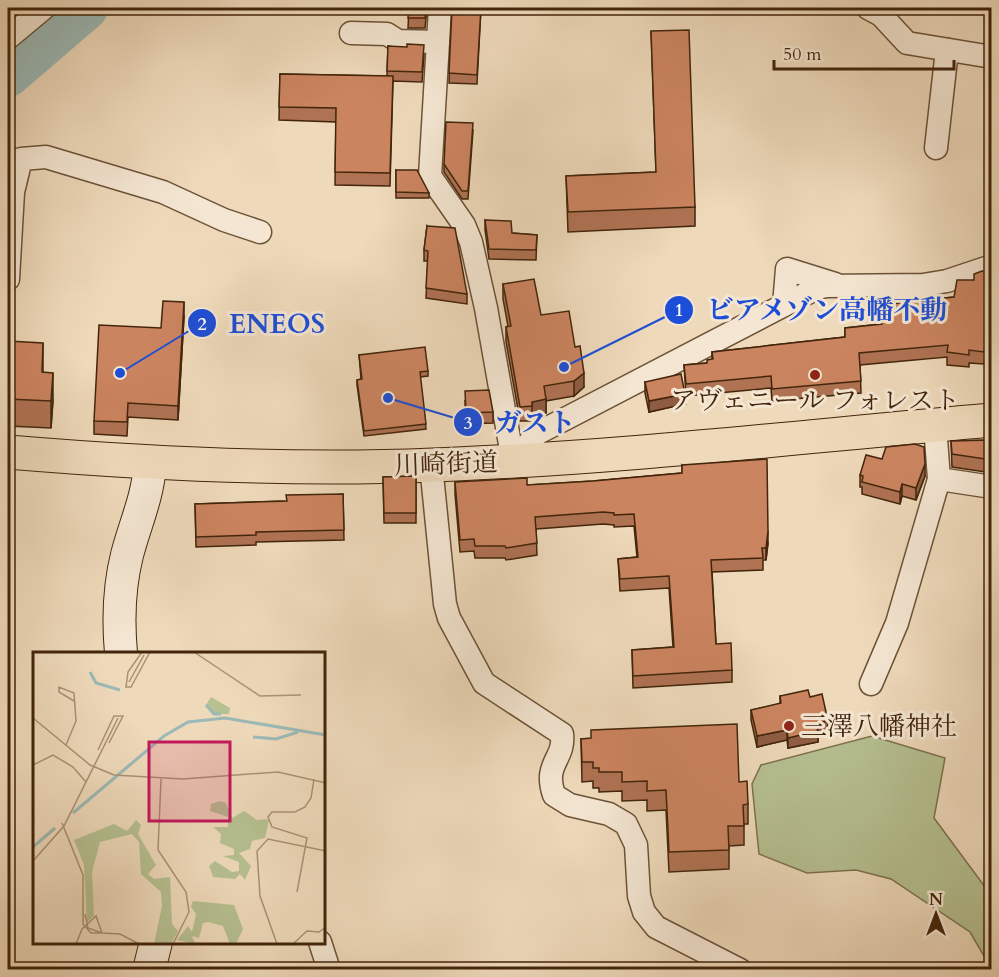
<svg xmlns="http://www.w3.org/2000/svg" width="999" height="977" viewBox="0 0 999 977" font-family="Cardo,'Noto Serif JP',serif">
	<rect width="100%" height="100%" fill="#eed9ba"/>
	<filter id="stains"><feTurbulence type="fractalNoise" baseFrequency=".00333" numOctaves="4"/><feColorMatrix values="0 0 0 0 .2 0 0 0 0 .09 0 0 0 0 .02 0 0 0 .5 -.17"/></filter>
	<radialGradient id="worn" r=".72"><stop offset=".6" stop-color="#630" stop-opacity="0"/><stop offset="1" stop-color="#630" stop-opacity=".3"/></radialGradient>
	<polygon fill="#b6c091" stroke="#7c724e" stroke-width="1.5" points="872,736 945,758 934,818 991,895 991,968 970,932 891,879 856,870 807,873 759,854 752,784 761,765"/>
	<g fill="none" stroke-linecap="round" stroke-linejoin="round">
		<polyline stroke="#9bb9b6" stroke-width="44" points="8,75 86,8"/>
		<g stroke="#6d5237" stroke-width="25">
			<g id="street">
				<polyline points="440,8 430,176 464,225 471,242 486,308 513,461"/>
				<polyline points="868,8 881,15 907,43 992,57"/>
				<polyline points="351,33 387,34 398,41 438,42"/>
				<polyline points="8,38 44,8"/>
				<polyline points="936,148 947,50"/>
				<polyline points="8,279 13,192 21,159 46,157 163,192 224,220 260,232"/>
				<polyline points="784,305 787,269 835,284"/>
				<polyline points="935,425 939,479 992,487"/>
				<polyline points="513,461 538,433 817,288 826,286 923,285 947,281 992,266"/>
				<path d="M431,465L445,604L449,618L484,683L562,734C565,760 543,763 554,795L570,805L609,814L626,824L636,845L639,896L644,912L656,927L740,970"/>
				<polyline points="871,684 897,623 939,479"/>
				<polyline points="320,942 329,970"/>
			</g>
		</g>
		<g stroke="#42250b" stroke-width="34">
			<g id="secondary">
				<path d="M121,653C118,620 119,587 127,555C135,524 148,497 150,464"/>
				<polyline points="149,970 156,942"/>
			</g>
		</g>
		<g stroke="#42250b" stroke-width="35">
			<path id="primary" d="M8,452C150,464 290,471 433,465C620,458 806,436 992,420"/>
		</g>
		<use href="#street" stroke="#f4e6d2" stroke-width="22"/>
		<use href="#secondary" stroke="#f4e6d2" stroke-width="32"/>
		<use href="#primary" stroke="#eed9ba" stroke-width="33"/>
	</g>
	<g fill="#af7253" stroke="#42250b" stroke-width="1.5">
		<polygon points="409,8 427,8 425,28 408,28"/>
		<polygon points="452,8 481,8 477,84 449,83"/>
		<polygon points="651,31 695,207 695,226 568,232 566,176 656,172"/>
		<polygon points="388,46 424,55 422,82 393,81 390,186 335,185 336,122 279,120 280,74 387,76"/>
		<polygon points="473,131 468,199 462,199 444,172 444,164"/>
		<polygon points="396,170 429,193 429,198 396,198"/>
		<polygon points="485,220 512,233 537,235 536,260 489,259 485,230"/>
		<polygon points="427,226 467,294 467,304 426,298 428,261 424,261 424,250"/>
		<polygon points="992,272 992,358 985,358 984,364 969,363 969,367 947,365 947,357 860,365 861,393 772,401 771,388 686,396 684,365 707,363 712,359 712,352 845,337 845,328 881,324 880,305 954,297 974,280"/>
		<polygon points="503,284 541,315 575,347 584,387 574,396 546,401 546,413 532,417 532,421 520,421 506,342 506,327 508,326 503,299"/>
		<polygon points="184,316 178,420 128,417 127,436 94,434 94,421 161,328"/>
		<polygon points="8,341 43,372 53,400 51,428 8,426"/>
		<polygon points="359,355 428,371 428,376 420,377 426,429 364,436 357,385 357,380 361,379"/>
		<polygon points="645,382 685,404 649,412 645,393"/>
		<polygon points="465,401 493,412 493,423 466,424"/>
		<polygon points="992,440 992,473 952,467 951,441"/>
		<polygon points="682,465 768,543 766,560 763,560 763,570 712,572 716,644 732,670 732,682 633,688 632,650 673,647 669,588 620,591 618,559 637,557 634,526 614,527 614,525 603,524 536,529 537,555 506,560 505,558 475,558 474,551 460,552 455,494 455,482 527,485 593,481 682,473"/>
		<polygon points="860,475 925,476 916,500 902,496 900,504 862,494 862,487 860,487"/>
		<polygon points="416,476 416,523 384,523 383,477"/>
		<polygon points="343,494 344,540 256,542 256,545 196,547 195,504 287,501"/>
		<polygon points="780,696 810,697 828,731 818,733 818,742 788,748 787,740 757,747 751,720 751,710 780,704"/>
		<polygon points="581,739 739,782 748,804 748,824 744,824 744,845 729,846 729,869 669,872 666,810 647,811 647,800 622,801 622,791 599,792 599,788 593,788 593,781 582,782"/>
	</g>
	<g fill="#8e5c43" stroke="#42250b" stroke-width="1.5">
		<polygon points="184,302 184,316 178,420 178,406"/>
		<polygon points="43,343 43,370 42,399 42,372"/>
		<polygon points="53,373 53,400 51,428 51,401"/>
		<polygon points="584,373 584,387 574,396 574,381"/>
		<polygon points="685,394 685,404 649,412 649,401"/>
		<polygon points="546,399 546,413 532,417 532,402"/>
		<polygon points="925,464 925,476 916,500 916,488"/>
		<polygon points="902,484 902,496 900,504 900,492"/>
		<polygon points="768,531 768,543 766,560 766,548"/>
		<polygon points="828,721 828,731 818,733 818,742 788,748 788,738 816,723"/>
		<polygon points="787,730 787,740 757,747 757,736"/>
	</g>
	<g fill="#cb8460" stroke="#42250b" stroke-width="1.5">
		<polygon points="409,8 426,8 425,18 408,18"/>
		<polygon points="452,8 481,8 477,75 449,73"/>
		<polygon points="689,30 695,207 568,212 566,176 656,172 651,31"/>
		<polygon points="407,44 424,45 422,72 387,71 388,46 407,47"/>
		<polygon points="280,74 393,76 390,173 335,172 336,108 279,107"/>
		<polygon points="446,122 473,123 468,191 462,191 444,164"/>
		<polygon points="396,170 417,170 429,193 396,192"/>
		<polygon points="485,220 511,221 512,233 537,235 536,250 489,249"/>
		<polygon points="427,226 455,228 467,294 426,288 428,251 424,250"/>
		<polygon points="982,271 992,272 992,346 985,345 984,352 969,350 969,355 947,352 948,345 859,353 861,381 772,389 771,376 686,384 684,365 707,363 707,360 713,359 712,352 845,337 845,328 882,324 880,305 954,297 957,280 974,280 974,274"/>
		<polygon points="534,279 541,315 569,311 575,347 580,346 584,373 574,381 544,386 546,399 532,402 532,406 520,407 506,327 511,326 503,284"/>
		<polygon points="163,301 184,302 178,406 128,403 127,422 94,421 99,325 161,328"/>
		<polygon points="8,341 43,343 42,372 53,373 51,401 8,399"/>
		<polygon points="425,347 428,371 420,372 426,424 364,431 357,380 362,379 359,355"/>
		<polygon points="681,374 685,394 649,401 645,382"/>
		<polygon points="489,390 493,412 466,413 465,391"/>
		<polygon points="992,440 992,460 952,454 951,441"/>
		<polygon points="915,444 924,447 925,464 916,488 902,484 900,492 862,482 863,476 860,475 866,455 882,459 886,447"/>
		<polygon points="767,459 768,531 766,548 762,548 763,558 711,560 716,644 731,643 732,670 633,676 632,650 674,647 669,576 620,579 618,559 638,557 634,514 614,515 614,513 603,512 535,517 537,543 506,548 505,546 475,546 474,539 460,540 455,482 527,478 527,485 593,481 682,473 682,465"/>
		<polygon points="416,476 416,513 384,513 383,477"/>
		<polygon points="343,494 344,530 256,532 256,535 196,537 195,504 287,501 286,495"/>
		<polygon points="808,690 810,697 822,694 828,721 816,723 818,731 788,738 787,730 757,736 751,710 781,703 780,696"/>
		<polygon points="737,724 739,782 747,781 748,804 743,805 744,826 728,826 729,850 669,852 666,790 647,791 647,781 622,782 622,772 599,772 599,768 593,768 593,762 582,762 581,739 591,738 591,730"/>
	</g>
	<g fill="#8f2418" stroke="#f4e6d2" stroke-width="2">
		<circle cx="815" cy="375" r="6"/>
		<circle cx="789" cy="726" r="6"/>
	</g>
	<g text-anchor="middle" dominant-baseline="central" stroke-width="6" stroke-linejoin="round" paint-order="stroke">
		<g font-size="26" fill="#42250b" stroke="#f4e6d2">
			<text x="815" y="400">アヴェニール フォレスト</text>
			<text x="801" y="726" text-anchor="start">三澤八幡神社</text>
		</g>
		<g font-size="26" fill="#42250b" stroke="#f4e6d2">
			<text transform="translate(446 464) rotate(-2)">川崎街道</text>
		</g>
	</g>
	<g transform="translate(33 652)">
		<rect width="292" height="292" fill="#eed9ba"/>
		<path d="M178,45L197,56L196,62H180L173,53ZM187,149L193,151L199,166L211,159L224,168L236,167L232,186L219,189L217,197L206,201L218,214L212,228L207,222L202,227L180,225L176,214L182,209L199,220L206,219V210L190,204L201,203V197L187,191L188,182L180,175H195V165L177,159L178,152ZM103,168L108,173L105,182L123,213L115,222L121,227L137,225L139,272L145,279L138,292H121L129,254L128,240L108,222L106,190L99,182L67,190L59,220L61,264L54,270L51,213L41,188L81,172L94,179ZM160,249L201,253L210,277L203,292H197L190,274L175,270L170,271L166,286L159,284L162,292L144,288L155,274L159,280L163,262L158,255Z" fill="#b6c091"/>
		<path fill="none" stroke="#9bb9b6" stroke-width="3" d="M57,20L63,31L87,38M173,53L181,62H188M220,85L243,87L265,80M40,161L131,84L155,70L192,66L293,83M0,195L22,176"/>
		<path fill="none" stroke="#a99174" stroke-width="1.5" d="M109,0L95,20L93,35H98L117,0M161,0L227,44L268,43M96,30L111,3M0,66L57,113L81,123L150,127L245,120L293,131M33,93L43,69L41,41L26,35V40L41,49M65,98L81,64H90L76,91M0,113L20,103L40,115L53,130M128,127L125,198L153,240L156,260L140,292M29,171L50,223V272L58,281H69L55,276L52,262M0,209L31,174L85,66M264,240L274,186L239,175L235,165L239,160H262L272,155L278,146L281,127M43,292L49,277L63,264L69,281L87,282L106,292M244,292L227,244L224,199L235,187L293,199M260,292L274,279L286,280L293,275"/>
		<path fill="#c2185b" fill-opacity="0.15" stroke="#c2185b" stroke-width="3" d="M116,90H197V169H116Z"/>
		<rect width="292" height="292" fill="none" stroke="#42250b" stroke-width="3"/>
	</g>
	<path fill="none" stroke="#1d4ed8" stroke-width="2" d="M564 367L679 310M120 373L202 323M388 398L468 422"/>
	<g fill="#1d4ed8" stroke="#f4e6d2" stroke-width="2">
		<circle cx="564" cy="367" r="6"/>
		<circle cx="120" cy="373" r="6"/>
		<circle cx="388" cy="398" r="6"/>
		<circle cx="679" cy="310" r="15"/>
		<circle cx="202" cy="323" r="15"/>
		<circle cx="468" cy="422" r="15"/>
	</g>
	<g font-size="18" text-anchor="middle" font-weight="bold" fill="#fff">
		<text x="679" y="316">1</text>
		<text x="202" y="330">2</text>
		<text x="468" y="429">3</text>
	</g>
	<g font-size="27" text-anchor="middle" font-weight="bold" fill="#1d4ed8" stroke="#f4e6d2" stroke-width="6" stroke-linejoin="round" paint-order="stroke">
		<text x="827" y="319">ビアメゾン高幡不動</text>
		<text x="277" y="333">ENEOS</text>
		<text x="535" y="432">ガスト</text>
	</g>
	<rect width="999" height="977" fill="none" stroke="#eed9ba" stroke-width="30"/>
	<rect x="9" y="9" width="981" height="959" fill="none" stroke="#42250b" stroke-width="3"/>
	<rect x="15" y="15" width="969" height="947" fill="none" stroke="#42250b" stroke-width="1.5"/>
	<g transform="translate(936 914)" stroke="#f4e6d2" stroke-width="4.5" paint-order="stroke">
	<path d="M0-4.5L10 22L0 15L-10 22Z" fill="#42250b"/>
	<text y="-9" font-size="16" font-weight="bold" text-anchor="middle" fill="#42250b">N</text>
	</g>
	<path d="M774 60v9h180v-9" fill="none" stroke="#42250b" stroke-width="3"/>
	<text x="783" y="60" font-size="18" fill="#42250b" stroke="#f4e6d2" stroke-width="4.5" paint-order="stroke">50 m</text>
	<rect width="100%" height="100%" filter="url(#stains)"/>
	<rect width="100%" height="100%" fill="url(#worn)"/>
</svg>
